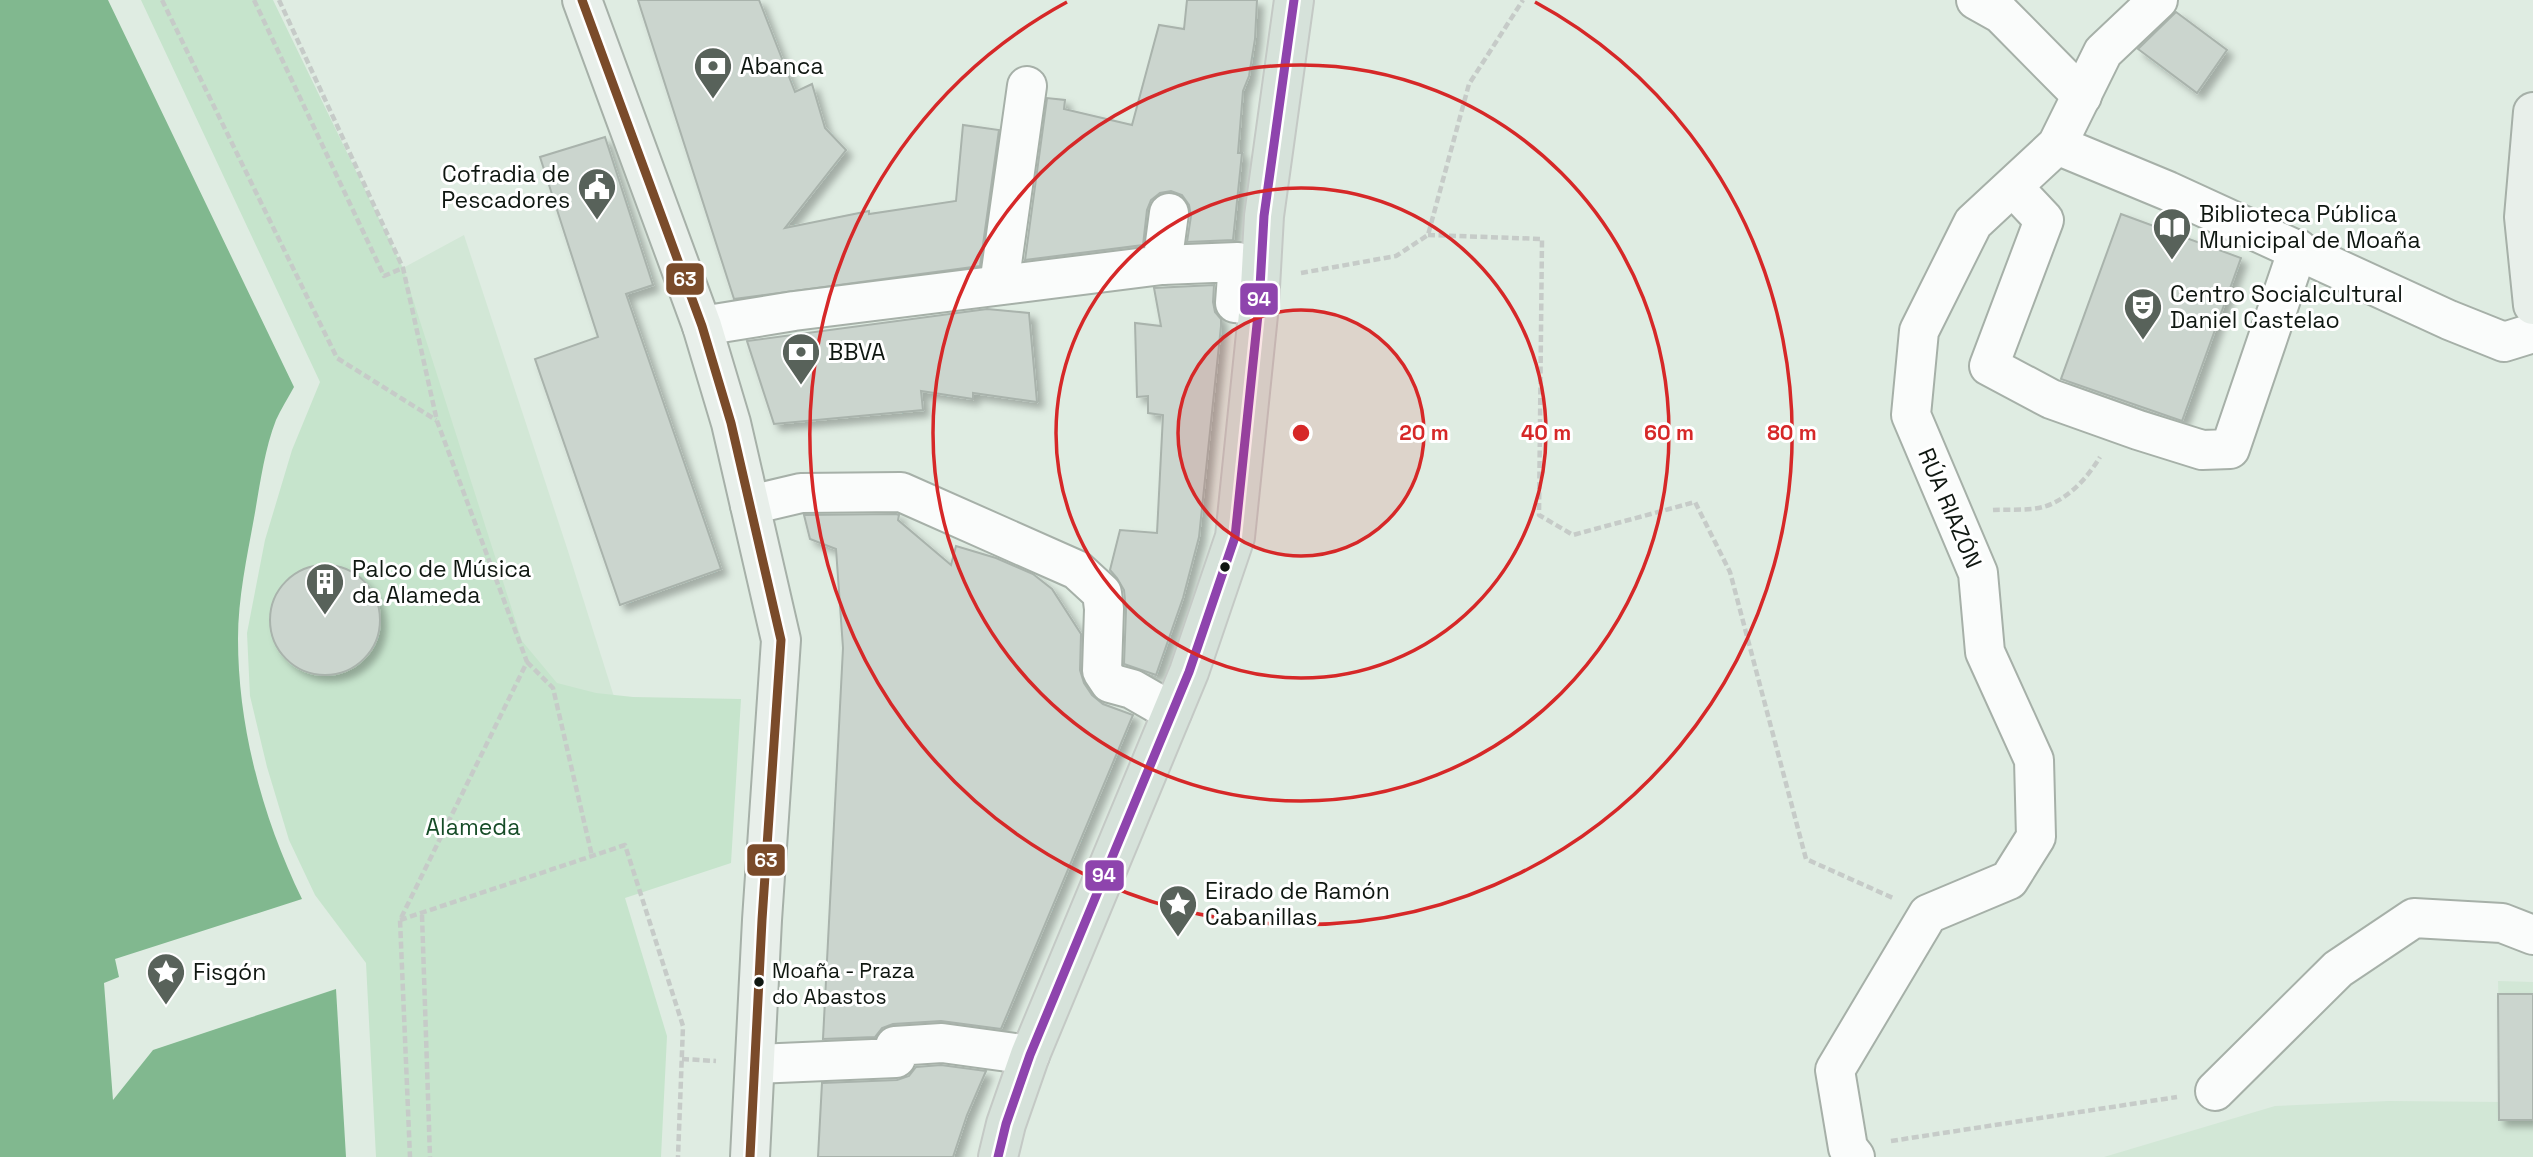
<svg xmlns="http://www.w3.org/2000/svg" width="2533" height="1157" viewBox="0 0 2533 1157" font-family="'Space Grotesk',sans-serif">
	<defs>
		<filter id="shadow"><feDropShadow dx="6" dy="6" stdDeviation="3.5" flood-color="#0004"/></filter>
	</defs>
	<rect width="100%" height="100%" fill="#dfece2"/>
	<g fill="#d2e7d6">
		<polygon points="464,235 568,551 628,741 464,692 403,268"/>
		<polygon points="2498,981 2533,982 2533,1157 2104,1157 2275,1106 2389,1101 2501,1102"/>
	</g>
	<polygon fill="#c6e4cc" points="141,0 273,0 403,268 522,641 557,683 596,693 633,697 741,699 731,863 625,898 667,1036 661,1157 376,1157 366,963 315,895 289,840 267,767 250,696 247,633 265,540 292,450 320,382"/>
	<path fill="#81b88f" d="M0,0H108L294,387C288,398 281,409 276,420C264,451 260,485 254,518C247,557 238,598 238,639C238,728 263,819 302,899L115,959L119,977L104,983L113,1100L153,1050L336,989L346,1157H0Z"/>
	<g fill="#cbd5ce" stroke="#a9b3ac" stroke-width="2" filter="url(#shadow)">
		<polygon points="638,0 759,0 795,92 812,84 825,128 846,150 785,228 869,211 869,214 956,201 963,125 999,130 980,266 734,299"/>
		<polygon points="1187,0 1257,0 1255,39 1249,76 1243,91 1238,153 1242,153 1233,240 1187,242 1191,216 1189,205 1182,195 1171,191 1160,193 1151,200 1147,210 1143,245 1025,260 1047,98 1065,100 1064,109 1132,125 1159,25 1184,29"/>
		<polygon points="2176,12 2227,50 2197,93 2138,49"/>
		<polygon points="605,137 653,285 626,294 721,569 620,605 535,359 598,337 540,157"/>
		<polygon points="2121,214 2241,258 2182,421 2061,379"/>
		<polygon points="1214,285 1213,302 1215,312 1221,319 1221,326 1199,537 1183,598 1156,675 1124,664 1126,610 1124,590 1117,578 1110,570 1120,530 1157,533 1163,415 1148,413 1148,396 1137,397 1135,323 1161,326 1154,288"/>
		<polygon points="987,309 1029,313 1037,402 973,393 973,399 921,391 923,410 774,424 747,341"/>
		<polygon points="896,514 899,515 898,520 951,565 956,546 996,558 1033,574 1052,589 1081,634 1080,670 1084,683 1092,695 1103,704 1133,715 1001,1029 941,1021 893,1024 882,1028 875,1037 823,1039 843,648 836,549 810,539 804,515"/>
		<circle cx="325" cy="620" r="55"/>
		<polygon points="2498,994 2533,994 2533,1120 2499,1120"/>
		<polygon points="941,1065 986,1071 967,1115 953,1157 818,1157 822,1083 897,1080 909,1076 916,1067"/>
	</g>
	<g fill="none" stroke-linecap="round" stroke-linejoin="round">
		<g stroke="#a6b0a8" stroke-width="42">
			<g id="street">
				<polyline points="1976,0 2001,14 2082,96"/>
				<polyline points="2057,145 2168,191 2449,320 2504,342 2533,333"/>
				<polyline points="2013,187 2044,220 1989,366 2051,399 2138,430 2202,450 2230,449 2298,249"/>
				<polyline points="1162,265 1169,213"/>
				<polyline points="999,285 1027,86"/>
				<polyline points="702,326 794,311 1162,265 1238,262 1235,303 1259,305"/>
				<polyline points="750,505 801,493 901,492 1077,570 1102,593 1104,609 1102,671 1110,683 1132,689 1172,712"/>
				<polyline points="755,1064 896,1058 895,1046 942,1043 1030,1055"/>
				<polyline points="2215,1091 2338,969 2414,918 2502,923 2533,935"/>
				<polyline points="1855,1157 1848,1148 1835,1070 1928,914 2009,880 2036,837 2034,760 1985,652 1978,573 1911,415 1919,331 1973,223 2057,145 2103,52 2158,0"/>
			</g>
		</g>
		<g stroke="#a6b0a8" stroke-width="42">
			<g id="secondary">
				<polyline points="582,0 702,326 731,423 781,640 762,920 750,1157"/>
				<polyline points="2533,112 2524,217 2533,305"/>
			</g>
		</g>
		<g stroke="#c4c9c5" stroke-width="42">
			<polyline id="primary" points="998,1157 1006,1124 1030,1055 1189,672 1235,537 1259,305 1264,216 1294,0"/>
		</g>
		<g stroke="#c6cbc8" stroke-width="4.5" stroke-dasharray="7 3.5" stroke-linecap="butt">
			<polyline points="162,0 337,358 436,420"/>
			<polyline points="254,0 384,276 403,268"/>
			<polyline points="279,0 403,268 437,421 527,662 400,920 410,1157"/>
			<polyline points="1428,235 1542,239 1539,515 1573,535 1695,502 1730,572 1806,859 1893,898"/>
			<polyline points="1301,273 1396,256 1428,235 1469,84 1523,0"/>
			<path d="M1993,510C2009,509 2028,511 2043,507C2068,500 2088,477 2100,457"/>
			<polyline points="527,662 553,688 592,856"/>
			<polyline points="422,915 430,1157"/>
			<polyline points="400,920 625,845 683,1026 678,1157"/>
			<polyline points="682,1059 716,1061"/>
			<polyline points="1891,1141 2177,1097"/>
		</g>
		<use href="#street" stroke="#fafcfb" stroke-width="38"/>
		<use href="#secondary" stroke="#e8efea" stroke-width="38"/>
		<use href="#primary" stroke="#d6e2da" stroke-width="38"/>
		<g stroke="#fff" stroke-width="14">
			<polyline id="bus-1" points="582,0 702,326 731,423 781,640 762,920 750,1157"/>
		</g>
		<g stroke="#fff" stroke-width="14">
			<polyline id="bus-2" points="998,1157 1006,1124 1030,1055 1189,672 1235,537 1259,305 1264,216 1294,0"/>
		</g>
		<use href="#bus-1" stroke="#7a4b2a" stroke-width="9"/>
		<use href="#bus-2" stroke="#8e44ad" stroke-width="9"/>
	</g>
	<circle cx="1301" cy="433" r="123" fill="#d62828" fill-opacity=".12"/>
	<g fill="none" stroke="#d62828" stroke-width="3.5">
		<circle cx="1301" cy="433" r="123"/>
		<circle cx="1301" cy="433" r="245"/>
		<circle cx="1301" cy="433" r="368"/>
		<path d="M1535 2A491 491 0 1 1 1067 2"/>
	</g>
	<defs>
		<g id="bank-pin" transform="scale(2.0125)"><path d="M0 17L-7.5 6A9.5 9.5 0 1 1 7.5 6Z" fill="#58625a" stroke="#fff"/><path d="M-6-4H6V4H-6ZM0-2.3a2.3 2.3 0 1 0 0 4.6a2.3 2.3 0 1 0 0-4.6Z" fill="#fff"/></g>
		<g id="civic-pin" transform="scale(2.0125)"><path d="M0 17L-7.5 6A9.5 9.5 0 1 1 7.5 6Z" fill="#58625a" stroke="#fff"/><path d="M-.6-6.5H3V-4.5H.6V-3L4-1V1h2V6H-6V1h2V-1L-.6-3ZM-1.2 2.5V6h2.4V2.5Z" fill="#fff"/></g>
		<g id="library-pin" transform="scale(2.0125)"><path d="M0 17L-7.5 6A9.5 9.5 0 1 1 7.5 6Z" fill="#58625a" stroke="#fff"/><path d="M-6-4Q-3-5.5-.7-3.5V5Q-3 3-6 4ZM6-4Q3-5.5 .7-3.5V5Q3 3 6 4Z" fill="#fff"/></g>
		<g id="theatre-pin" transform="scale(2.0125)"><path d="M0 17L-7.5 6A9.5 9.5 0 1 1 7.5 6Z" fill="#58625a" stroke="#fff"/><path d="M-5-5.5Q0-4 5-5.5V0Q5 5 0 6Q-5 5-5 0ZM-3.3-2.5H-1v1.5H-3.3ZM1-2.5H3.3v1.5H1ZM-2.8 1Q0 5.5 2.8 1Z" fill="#fff"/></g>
		<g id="building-pin" transform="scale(2.0125)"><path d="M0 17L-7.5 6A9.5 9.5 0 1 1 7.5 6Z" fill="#58625a" stroke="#fff"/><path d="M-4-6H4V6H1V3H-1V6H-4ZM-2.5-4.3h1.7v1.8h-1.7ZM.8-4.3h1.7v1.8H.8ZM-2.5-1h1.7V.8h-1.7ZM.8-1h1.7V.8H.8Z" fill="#fff"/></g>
		<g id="sight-pin" transform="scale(2.0125)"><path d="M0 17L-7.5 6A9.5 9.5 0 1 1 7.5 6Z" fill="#58625a" stroke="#fff"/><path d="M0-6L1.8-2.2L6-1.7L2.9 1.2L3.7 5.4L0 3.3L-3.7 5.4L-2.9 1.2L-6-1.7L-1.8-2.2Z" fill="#fff"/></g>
	</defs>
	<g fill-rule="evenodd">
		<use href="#bank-pin" x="713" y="66"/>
		<use href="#civic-pin" x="597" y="187"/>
		<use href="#library-pin" x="2172" y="227"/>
		<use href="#theatre-pin" x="2143" y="307"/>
		<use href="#bank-pin" x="801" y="352"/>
		<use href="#building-pin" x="325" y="582"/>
		<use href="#sight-pin" x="1178" y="904"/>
		<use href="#sight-pin" x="166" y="972"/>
	</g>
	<g fill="#0f1711" stroke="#fff" stroke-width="2.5">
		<circle cx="1225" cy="567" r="6"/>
		<circle cx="759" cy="982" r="6"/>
	</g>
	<g text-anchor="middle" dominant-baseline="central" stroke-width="6" stroke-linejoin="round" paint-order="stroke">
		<g font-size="21" fill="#0f1711" stroke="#fff" text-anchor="start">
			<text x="772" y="970">Moaña - Praza<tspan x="772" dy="26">do Abastos</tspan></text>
		</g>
		<g font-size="23" fill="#0f1711" stroke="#fff" text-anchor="start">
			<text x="740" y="66">Abanca</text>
			<text x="570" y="174" text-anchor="end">Cofradia de<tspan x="570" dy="26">Pescadores</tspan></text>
			<text x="2199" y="214">Biblioteca Pública<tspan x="2199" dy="26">Municipal de Moaña</tspan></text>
			<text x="2170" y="294">Centro Socialcultural<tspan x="2170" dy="26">Daniel Castelao</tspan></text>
			<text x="828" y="352">BBVA</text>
			<text x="352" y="569">Palco de Música<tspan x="352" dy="26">da Alameda</tspan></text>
			<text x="1205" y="891">Eirado de Ramón<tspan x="1205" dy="26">Cabanillas</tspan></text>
			<text x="193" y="972">Fisgón</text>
		</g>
		<g font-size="23" fill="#0f1711" stroke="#fff">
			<text transform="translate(1950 508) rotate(67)">RÚA RIAZÓN</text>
		</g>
		<g font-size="23" fill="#164c27" stroke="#fff">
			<text x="473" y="827">Alameda</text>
		</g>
	</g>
	<circle cx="1301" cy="433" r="10" fill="#d62828" stroke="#fff" stroke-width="3.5"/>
	<g font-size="21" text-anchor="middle" font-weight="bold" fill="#d62828" stroke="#fff" stroke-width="6" stroke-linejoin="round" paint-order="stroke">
		<text x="1424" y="440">20 m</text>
		<text x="1546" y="440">40 m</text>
		<text x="1669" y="440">60 m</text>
		<text x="1792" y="440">80 m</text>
	</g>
	<g stroke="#fff" stroke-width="2.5">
		<rect x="665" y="262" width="40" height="34" rx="7" fill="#7a4b2a"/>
		<rect x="1239" y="282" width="40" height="34" rx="7" fill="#8e44ad"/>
		<rect x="746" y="843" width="40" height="34" rx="7" fill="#7a4b2a"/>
		<rect x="1084" y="859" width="41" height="33" rx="7" fill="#8e44ad"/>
	</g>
	<g font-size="19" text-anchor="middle" font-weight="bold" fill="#fff">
		<text x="685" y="286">63</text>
		<text x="1259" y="306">94</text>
		<text x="766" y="867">63</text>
		<text x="1104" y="882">94</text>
	</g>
</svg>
